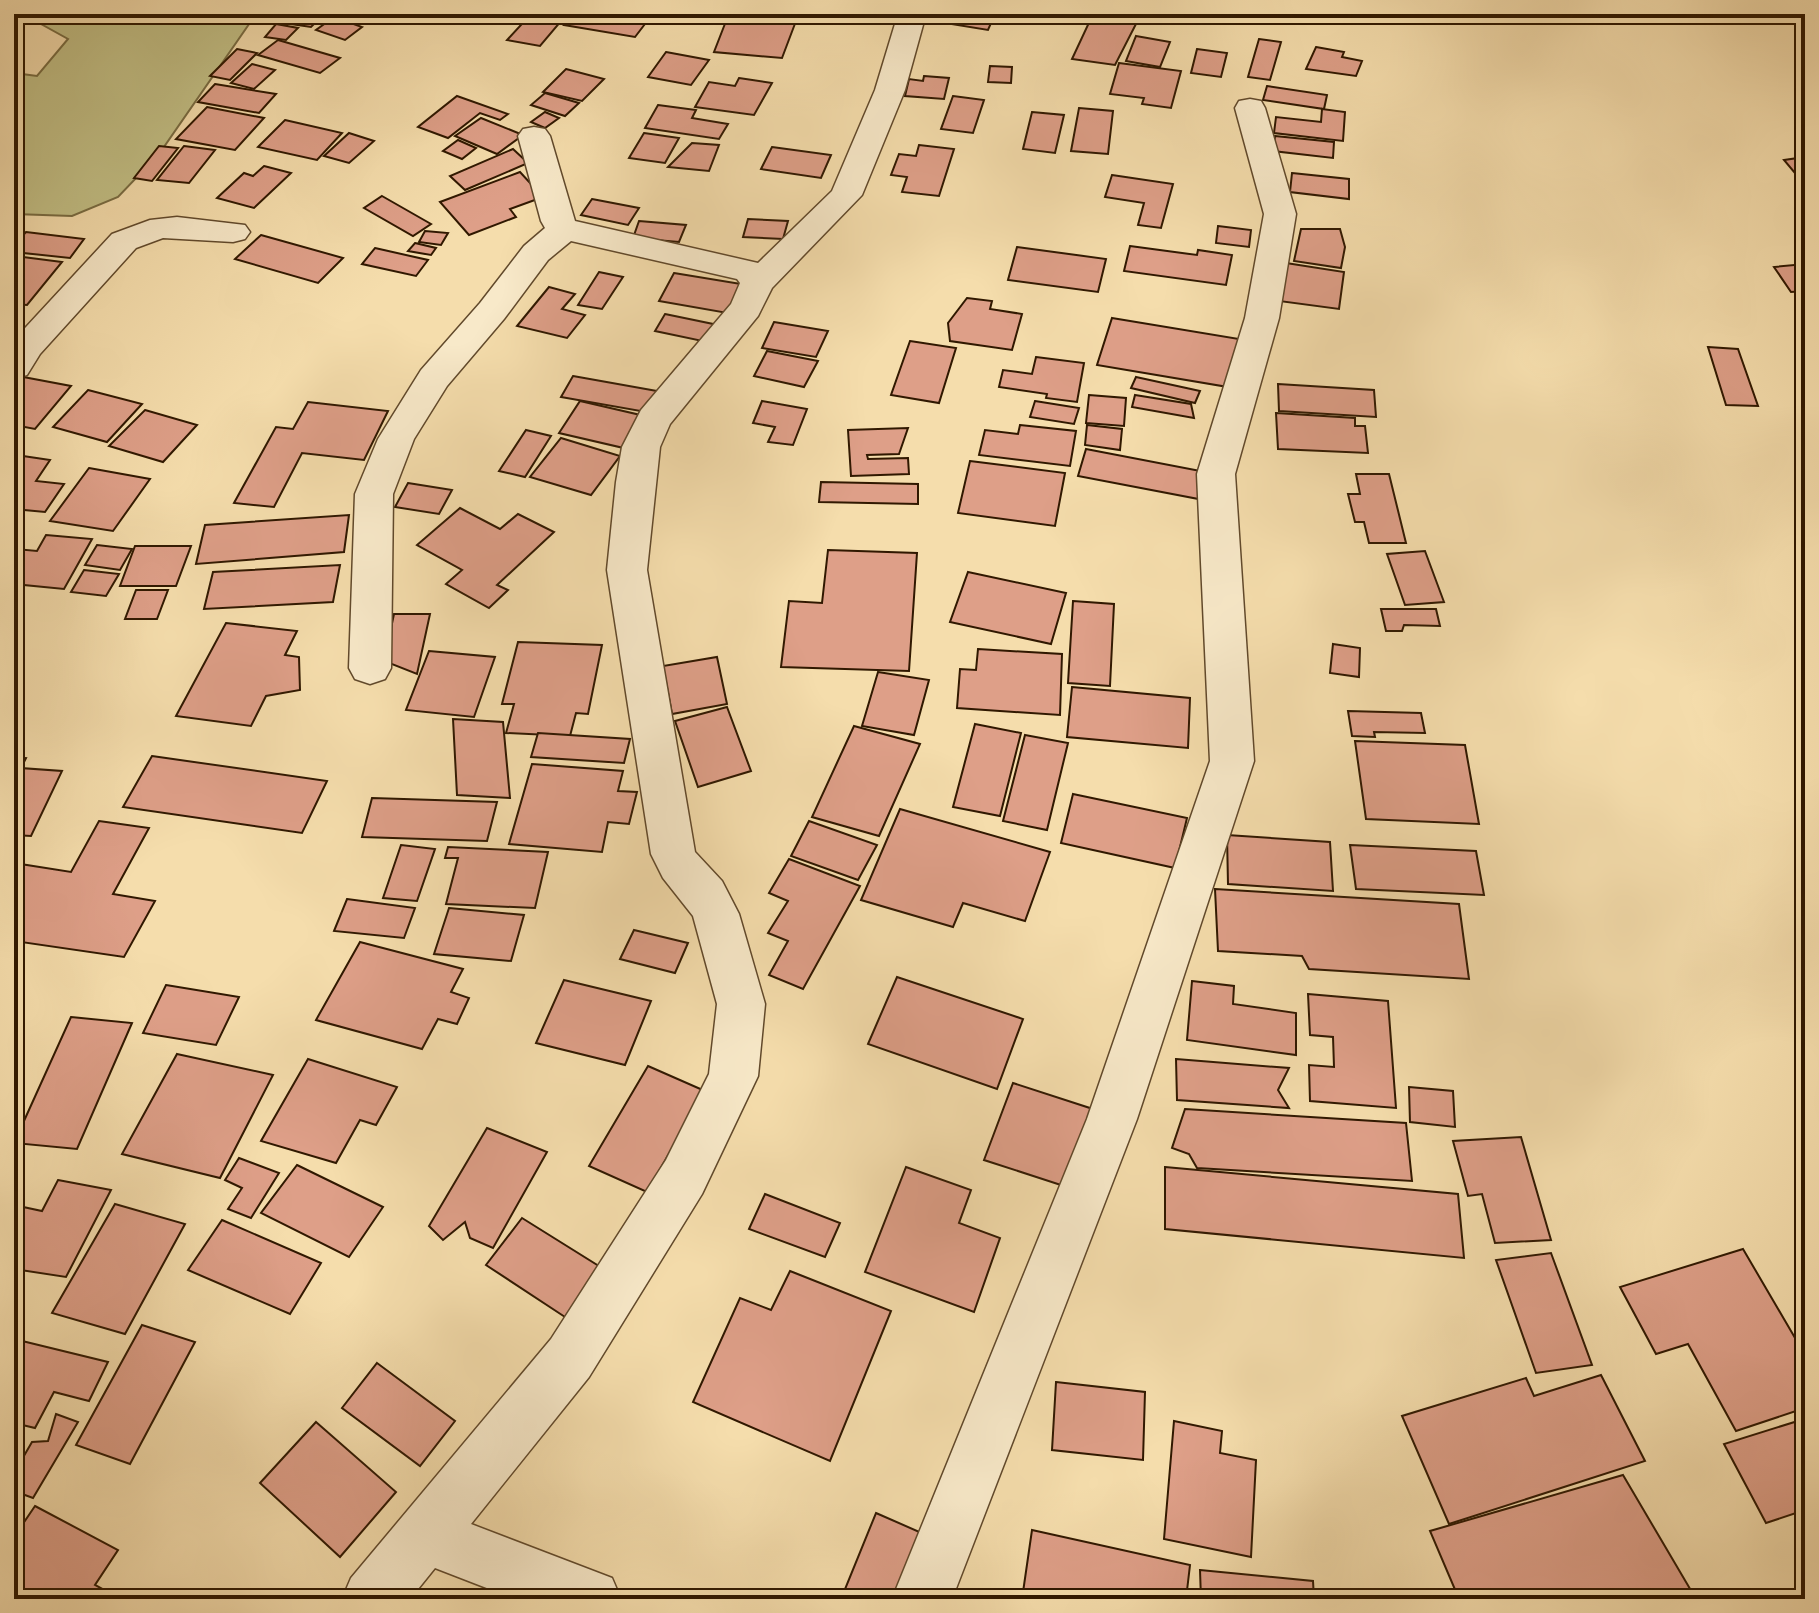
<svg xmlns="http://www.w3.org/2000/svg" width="1819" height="1613" viewBox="0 0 1819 1613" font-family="'Libre Bodoni',serif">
	<rect width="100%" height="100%" fill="#f5ddac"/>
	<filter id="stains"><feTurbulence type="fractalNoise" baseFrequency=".0025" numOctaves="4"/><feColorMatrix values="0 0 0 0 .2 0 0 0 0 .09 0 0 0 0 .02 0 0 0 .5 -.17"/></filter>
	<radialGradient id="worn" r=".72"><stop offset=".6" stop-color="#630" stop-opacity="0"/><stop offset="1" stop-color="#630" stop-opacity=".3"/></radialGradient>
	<polygon fill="#c2bf85" stroke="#796c42" stroke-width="2" points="23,14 256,14 159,154 118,197 72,216 14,214 14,73 37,76 68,39"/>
	<g fill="#de9f88" stroke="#301800" stroke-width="2">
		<polygon points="293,14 324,14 311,27 284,23"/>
		<polygon points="531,14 562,20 540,46 507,40"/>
		<polygon points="573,14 613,14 648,20 635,37 564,25"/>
		<polygon points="931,14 995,14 988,30 927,20"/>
		<polygon points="1032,14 1074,14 1071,23 1031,18"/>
		<polygon points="1093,14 1138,20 1115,65 1072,59"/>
		<polygon points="728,16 796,21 782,58 714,52"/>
		<polygon points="334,17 362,27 345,40 316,30"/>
		<polygon points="276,24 298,28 286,40 265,37"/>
		<polygon points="1136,36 1170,42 1160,67 1126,61"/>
		<polygon points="1259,39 1281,42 1270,80 1248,77"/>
		<polygon points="278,40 340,58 320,73 258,55"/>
		<polygon points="1316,47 1344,52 1342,57 1362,61 1356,76 1306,69"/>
		<polygon points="237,49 257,53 230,80 210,76"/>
		<polygon points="1197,49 1227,53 1221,77 1191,73"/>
		<polygon points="666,52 709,60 691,85 648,77"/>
		<polygon points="1119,63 1181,71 1171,108 1142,104 1144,98 1110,94"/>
		<polygon points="252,64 275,70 254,89 231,83"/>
		<polygon points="990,66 1012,67 1011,83 988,82"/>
		<polygon points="566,69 604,79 582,101 543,92"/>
		<polygon points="924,76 949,78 944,99 905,96 909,79 923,81"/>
		<polygon points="739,78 772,83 754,115 695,107 709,82 735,86"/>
		<polygon points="215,84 276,94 259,113 198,102"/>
		<polygon points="1267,86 1327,95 1324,109 1263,100"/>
		<polygon points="545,93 579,103 565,116 531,105"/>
		<polygon points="457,96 508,114 500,120 480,113 448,138 418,127"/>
		<polygon points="953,96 984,100 973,133 941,129"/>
		<polygon points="658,105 696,110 692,118 728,124 719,139 645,128"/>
		<polygon points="207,107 264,118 235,150 176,139"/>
		<polygon points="1079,108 1113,111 1108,154 1071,151"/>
		<polygon points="1322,109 1345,112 1343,141 1274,133 1276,117 1321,122"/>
		<polygon points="545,112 559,118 545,128 531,122"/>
		<polygon points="1032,112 1064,115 1055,153 1023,149"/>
		<polygon points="481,118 523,135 497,154 455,136"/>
		<polygon points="285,120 342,133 317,160 258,147"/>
		<polygon points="349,133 374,141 349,163 324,156"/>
		<polygon points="644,133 679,138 665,163 629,158"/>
		<polygon points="1275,136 1334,142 1333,158 1273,151"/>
		<polygon points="458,140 476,148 462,159 443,151"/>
		<polygon points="692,143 719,145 709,171 668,167"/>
		<polygon points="919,145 954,149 939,196 902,192 907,177 891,175 899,154 916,156"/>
		<polygon points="159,146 178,148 152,181 134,178"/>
		<polygon points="184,146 215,150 189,183 157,180"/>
		<polygon points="772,147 831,155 821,178 761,169"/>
		<polygon points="513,149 528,163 465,190 450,176"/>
		<polygon points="1805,157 1805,185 1784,160"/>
		<polygon points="264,166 291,173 254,208 217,198 244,173 253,176"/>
		<polygon points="520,172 543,197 510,209 516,217 469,235 440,202"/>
		<polygon points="1292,173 1349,179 1349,199 1290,192"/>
		<polygon points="1112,175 1173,184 1161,228 1138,225 1144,203 1105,197"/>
		<polygon points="382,196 431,224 413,236 364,208"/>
		<polygon points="592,199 639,208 628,225 581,215"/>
		<polygon points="748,219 788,221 783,239 743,237"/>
		<polygon points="639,221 686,225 679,242 633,238"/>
		<polygon points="1218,226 1251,230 1249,247 1216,243"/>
		<polygon points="1301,229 1340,229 1345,247 1341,268 1294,261"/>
		<polygon points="425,231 448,233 441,245 419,242"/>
		<polygon points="26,232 84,239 70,258 14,252 14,247"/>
		<polygon points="261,235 343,258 318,283 235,259"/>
		<polygon points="415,243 436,248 431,255 408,251"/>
		<polygon points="1130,246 1197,255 1198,250 1232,255 1226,285 1124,271"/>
		<polygon points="1017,247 1106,259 1098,292 1008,280"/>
		<polygon points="375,248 428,260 416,276 362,264"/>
		<polygon points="23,257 62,262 27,305 14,304 14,267"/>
		<polygon points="1286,263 1344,272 1339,309 1279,301"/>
		<polygon points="1805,264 1805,291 1791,292 1774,267"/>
		<polygon points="599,272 623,277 602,309 578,305"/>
		<polygon points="674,273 747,285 733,314 659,301"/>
		<polygon points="549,287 575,294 562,309 585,315 567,338 517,326"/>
		<polygon points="967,298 992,301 990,309 1022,314 1012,350 950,341 948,323"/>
		<polygon points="665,314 718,325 707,342 655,331"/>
		<polygon points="1112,318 1239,339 1228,387 1097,365"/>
		<polygon points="774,322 828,331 816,357 762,348"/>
		<polygon points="910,341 956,348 939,403 891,395"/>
		<polygon points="1708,347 1738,349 1758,406 1726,405"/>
		<polygon points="767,351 818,361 804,387 754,376"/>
		<polygon points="1036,357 1084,363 1077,402 1046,398 1047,394 999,387 1003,370 1032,374"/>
		<polygon points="18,376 71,386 35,429 14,425 17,406 14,406 14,380"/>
		<polygon points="573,376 657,391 646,412 561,397"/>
		<polygon points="1136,377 1200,391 1195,403 1131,388"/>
		<polygon points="1278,384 1374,390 1376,417 1279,411"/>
		<polygon points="88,390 142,404 107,442 53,427"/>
		<polygon points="1089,395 1126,398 1124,426 1086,423"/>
		<polygon points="1135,395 1191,404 1194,418 1132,407"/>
		<polygon points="580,401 649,417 628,449 559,433"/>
		<polygon points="762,401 807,409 793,445 768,442 775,427 753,423"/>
		<polygon points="1035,401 1079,408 1074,424 1030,417"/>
		<polygon points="308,402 388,411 364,460 302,453 274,507 234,503 276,427 293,429"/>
		<polygon points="145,410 197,425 163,462 109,446"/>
		<polygon points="1276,413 1355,418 1355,426 1365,426 1368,453 1278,449"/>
		<polygon points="1020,425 1076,431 1070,466 979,455 985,430 1018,434"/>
		<polygon points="1087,425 1122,429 1120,450 1085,445"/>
		<polygon points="908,428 899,454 867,455 868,459 908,458 909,474 851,476 848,430"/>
		<polygon points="526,430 551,436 525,477 499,471"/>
		<polygon points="561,438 620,456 591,495 530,477"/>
		<polygon points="1086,449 1216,474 1209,501 1078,476"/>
		<polygon points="23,456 50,460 36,481 64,484 45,512 14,509 14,468"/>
		<polygon points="970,461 1065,473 1055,526 958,513"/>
		<polygon points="89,468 150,479 113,531 50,521"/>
		<polygon points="1356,474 1389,474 1406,543 1369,543 1364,522 1355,522 1348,494 1360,494"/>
		<polygon points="821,482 918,484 918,504 819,502"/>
		<polygon points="408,483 452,490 439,514 395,507"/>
		<polygon points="460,508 500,529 518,514 554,532 497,585 508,590 489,608 446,584 462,570 417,545"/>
		<polygon points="349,515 344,552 196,564 205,525"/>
		<polygon points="46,535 92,539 64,589 14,584 16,549 37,551"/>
		<polygon points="97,545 132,549 120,570 85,565"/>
		<polygon points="135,546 191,546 176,586 120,586"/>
		<polygon points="828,550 917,553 909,671 781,667 789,601 822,603"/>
		<polygon points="1425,551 1444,602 1405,605 1387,554"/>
		<polygon points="340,565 333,602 204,609 213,572"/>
		<polygon points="84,570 119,574 106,596 71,592"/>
		<polygon points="968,572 1066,593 1051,644 950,622"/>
		<polygon points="136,590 168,590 157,619 125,619"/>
		<polygon points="1073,601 1114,604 1110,686 1068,683"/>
		<polygon points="1381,609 1436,609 1440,626 1404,625 1402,631 1386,631"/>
		<polygon points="394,614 430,614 417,674 384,661"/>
		<polygon points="226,623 297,631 285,655 299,657 300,690 266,696 251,726 176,716"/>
		<polygon points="518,642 602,645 588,714 576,713 570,736 506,733 514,704 502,704"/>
		<polygon points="1333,644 1360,648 1359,677 1330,673"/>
		<polygon points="978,649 1062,654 1060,715 957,708 960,669 976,670"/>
		<polygon points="429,651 495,657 474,717 406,710"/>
		<polygon points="717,657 727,704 672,714 663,666"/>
		<polygon points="878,672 929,680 914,735 862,726"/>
		<polygon points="1072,687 1190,698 1188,748 1067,737"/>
		<polygon points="727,707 751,771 698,787 675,721"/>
		<polygon points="1348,711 1421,713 1425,733 1374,732 1375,737 1352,736"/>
		<polygon points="453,719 503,722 510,798 457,795"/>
		<polygon points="975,724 1021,733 1000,816 953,807"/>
		<polygon points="854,726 920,744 879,836 812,817"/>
		<polygon points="538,733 630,739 624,763 531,757"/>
		<polygon points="1025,735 1068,743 1047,830 1003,821"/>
		<polygon points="1355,741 1465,745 1479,824 1366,819"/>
		<polygon points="152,756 327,781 302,833 123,807"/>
		<polygon points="14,757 26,758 21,768 62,771 31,836 14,835"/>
		<polygon points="532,764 623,771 618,791 637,792 629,824 608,822 602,852 509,844"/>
		<polygon points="1073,794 1187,818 1175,868 1061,843"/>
		<polygon points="372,798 497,802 487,841 362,837"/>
		<polygon points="900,809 1050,852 1025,921 963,903 953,927 861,900"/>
		<polygon points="99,821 149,828 113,894 155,901 124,957 14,941 14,863 71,872"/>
		<polygon points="809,821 877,845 858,880 791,856"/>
		<polygon points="1227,835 1330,842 1333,891 1228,884"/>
		<polygon points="401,845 435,849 417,901 383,898"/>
		<polygon points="1350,845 1476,851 1484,895 1356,889"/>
		<polygon points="448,847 548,852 535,908 446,904 458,858 445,858"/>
		<polygon points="789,859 860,886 803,989 769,975 788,941 768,933 788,901 769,893"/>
		<polygon points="1215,889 1459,904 1469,979 1309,969 1302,956 1218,951"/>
		<polygon points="347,899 415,908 404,938 334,931"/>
		<polygon points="449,908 524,915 511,961 434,954"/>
		<polygon points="634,930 688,943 675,973 620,959"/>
		<polygon points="360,942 463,969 451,992 469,998 457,1024 438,1019 422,1049 316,1020"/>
		<polygon points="897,977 1023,1019 997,1089 868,1044"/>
		<polygon points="564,980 651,1001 625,1065 536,1043"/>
		<polygon points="1192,981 1234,986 1233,1004 1296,1013 1296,1055 1187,1040"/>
		<polygon points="166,985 239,997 216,1045 143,1033"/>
		<polygon points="1308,994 1388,1001 1396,1108 1310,1101 1309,1065 1334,1067 1333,1037 1310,1035"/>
		<polygon points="71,1017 132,1023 77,1149 14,1143"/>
		<polygon points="177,1054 273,1075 220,1178 122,1154"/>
		<polygon points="308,1059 397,1087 376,1125 360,1120 336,1163 261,1141"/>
		<polygon points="1176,1059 1289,1068 1278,1090 1289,1108 1177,1100"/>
		<polygon points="648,1066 705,1091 647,1192 589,1166"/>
		<polygon points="1013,1083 1096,1110 1070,1188 984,1160"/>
		<polygon points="1409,1087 1453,1091 1455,1127 1410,1122"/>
		<polygon points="1185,1109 1406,1123 1412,1181 1197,1168 1189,1154 1172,1148"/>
		<polygon points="487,1128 547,1152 493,1248 470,1238 465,1222 443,1240 429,1226"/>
		<polygon points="1521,1137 1551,1240 1495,1243 1482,1194 1468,1196 1453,1141"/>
		<polygon points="239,1158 279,1173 251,1218 228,1209 242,1188 225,1180"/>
		<polygon points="297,1165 383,1207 349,1257 261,1213"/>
		<polygon points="906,1167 971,1190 959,1223 1000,1238 974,1312 865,1272"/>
		<polygon points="1165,1167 1458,1194 1464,1258 1165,1229"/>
		<polygon points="58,1180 111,1190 66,1277 14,1269 14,1205 42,1211"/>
		<polygon points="765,1194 840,1223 825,1257 749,1229"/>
		<polygon points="115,1204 185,1224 125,1334 52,1313"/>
		<polygon points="522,1218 602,1268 565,1317 486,1265"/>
		<polygon points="222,1220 321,1263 290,1314 188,1270"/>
		<polygon points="1743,1249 1805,1355 1805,1408 1736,1431 1688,1344 1656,1354 1620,1287"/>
		<polygon points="1551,1253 1592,1365 1536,1373 1496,1260"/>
		<polygon points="790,1271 891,1311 830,1461 693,1402 740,1298 771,1310"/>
		<polygon points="142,1325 195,1342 130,1464 76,1445"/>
		<polygon points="14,1339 108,1362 89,1401 54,1392 35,1428 14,1423 14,1394 21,1381 14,1379"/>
		<polygon points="377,1363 455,1421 420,1466 342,1408"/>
		<polygon points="1601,1375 1645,1461 1449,1524 1402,1416 1526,1378 1534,1396"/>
		<polygon points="1056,1382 1145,1392 1143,1460 1052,1450"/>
		<polygon points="56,1414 78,1422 33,1498 14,1491 14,1473 32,1442 48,1441"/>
		<polygon points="1801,1420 1805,1427 1805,1510 1766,1523 1724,1444"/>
		<polygon points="1174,1421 1222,1431 1220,1453 1256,1460 1251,1557 1164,1539"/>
		<polygon points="316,1422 396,1492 340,1557 260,1483"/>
		<polygon points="1623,1475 1696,1599 1459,1599 1430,1531"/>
		<polygon points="35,1506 118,1550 95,1585 110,1593 106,1599 14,1599 14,1537"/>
		<polygon points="876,1513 924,1534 899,1599 841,1599"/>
		<polygon points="1032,1530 1190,1565 1186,1599 1022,1599"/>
		<polygon points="1200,1570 1313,1581 1314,1599 1201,1599"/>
		<polygon points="1421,1591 1423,1599 1382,1599 1381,1596"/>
	</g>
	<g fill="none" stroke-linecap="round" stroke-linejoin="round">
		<g stroke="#61492b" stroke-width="3">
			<g id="street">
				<polygon points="898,14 926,14 905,90 862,195 772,288 758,316 670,424 660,447 647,570 695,852 722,881 739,914 765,1004 758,1076 702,1194 589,1377 471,1524 612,1578 621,1599 515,1599 435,1568 410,1599 342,1599 351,1578 551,1339 666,1160 709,1074 717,1004 693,916 663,878 651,854 607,570 616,482 622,447 641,410 731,304 740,283 737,279 571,241 548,260 504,319 447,386 414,439 393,494 391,668 385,679 370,684 355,679 349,668 355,494 378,439 421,370 480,303 524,246 545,228 541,221 518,136 523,129 534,127 545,129 550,136 575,221 758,263 832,191 875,90"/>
				<polygon points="1250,99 1261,101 1265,108 1296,214 1279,318 1235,474 1254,761 1137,1119 952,1599 892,1599 1087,1119 1210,761 1197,474 1245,318 1264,214 1235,108 1239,101"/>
				<polygon points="177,217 245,225 250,232 245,239 233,242 163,238 136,248 40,354 27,375 14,379 14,340 112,234 150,220"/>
			</g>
		</g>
		<use href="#street" fill="#f8e9c9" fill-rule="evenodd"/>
	</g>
	<rect width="1819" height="1613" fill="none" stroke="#f5ddac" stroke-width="48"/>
	<rect x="16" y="16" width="1787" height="1581" fill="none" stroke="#301800" stroke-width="4"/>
	<rect x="24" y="24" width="1771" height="1565" fill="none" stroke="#301800" stroke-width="2"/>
	<rect width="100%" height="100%" filter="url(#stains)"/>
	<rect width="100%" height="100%" fill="url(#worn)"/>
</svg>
